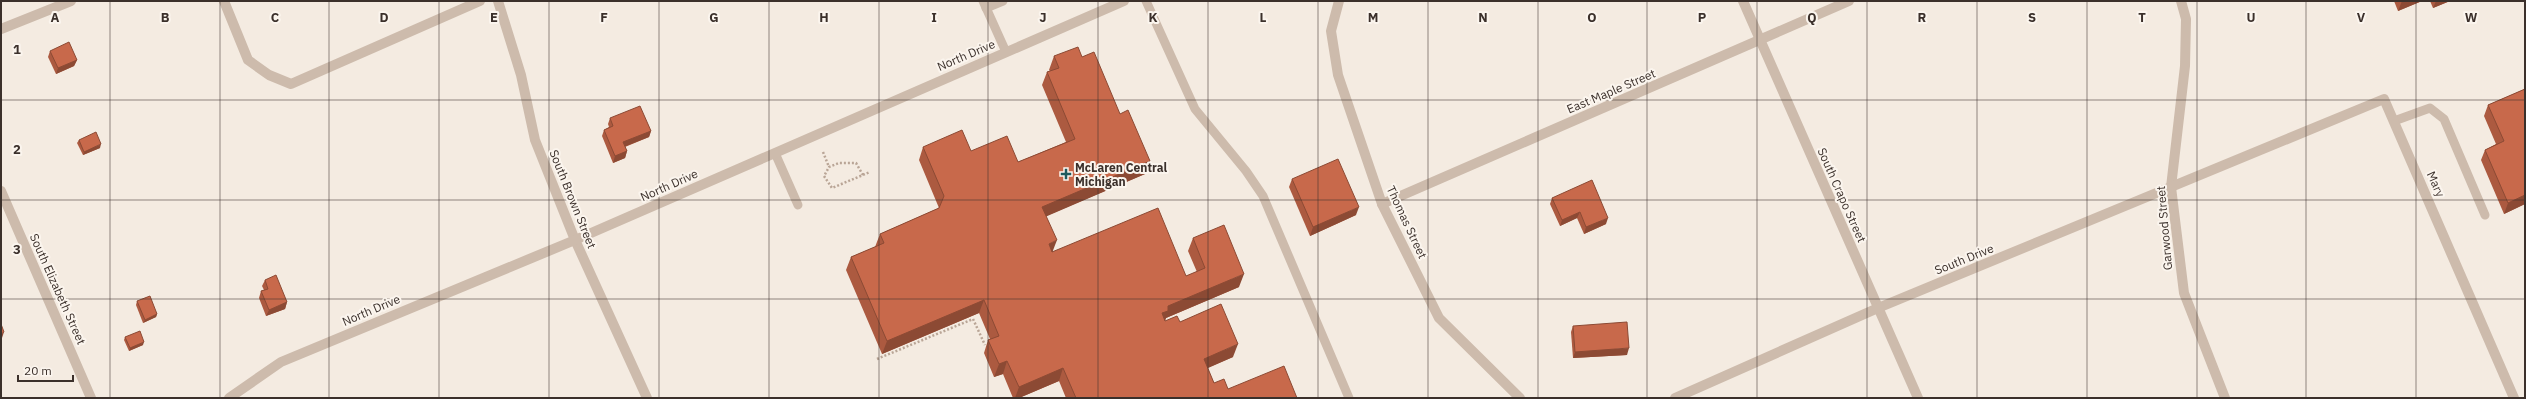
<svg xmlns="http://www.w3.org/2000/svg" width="2526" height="399" viewBox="0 0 2526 399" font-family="'IBM Plex Sans',sans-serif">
	<rect width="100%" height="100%" fill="#f4ebe1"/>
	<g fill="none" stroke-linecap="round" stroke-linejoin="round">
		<g stroke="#b9a596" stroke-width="2.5" stroke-dasharray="2 2" stroke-linecap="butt">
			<polyline points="823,152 829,167"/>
			<polyline points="863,175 856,163 839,163 829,167 824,176 832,188 870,172"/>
			<polyline points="877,359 973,319 985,345"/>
		</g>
		<g stroke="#cdbbac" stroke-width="9">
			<polyline points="983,1 1006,52"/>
			<polyline points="1146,1 1195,109 1246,171 1263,196 1349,398"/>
			<polyline points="986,8 1003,1"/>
			<polyline points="2394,121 2430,108 2444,119 2485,215"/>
			<polyline points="775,153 798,205"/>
		</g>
		<g stroke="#cdbbac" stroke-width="10">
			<polyline points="224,1 248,60 269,75 291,84 480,1"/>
			<polyline points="498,1 521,75 535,140 575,240 647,398"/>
			<polyline points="1339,1 1331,31 1338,75 1382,204 1439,318 1520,398"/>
			<polyline points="1743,1 1918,398"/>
			<polyline points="2181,1 2186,19 2185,66 2171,187 2184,293 2225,398"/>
			<polyline points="1,29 71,1"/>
			<polyline points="1,191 91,398"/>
			<polyline points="1382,204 1849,1"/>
			<polyline points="229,398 281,362 575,240 1124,1"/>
			<polyline points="1675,398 1878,308 2384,99 2514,398"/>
		</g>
	</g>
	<g fill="#ac5a40">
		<polygon points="2394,1 2422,1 2398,11"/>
		<polygon points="2430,1 2450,1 2433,8"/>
		<polygon points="50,51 77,60 74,66 56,74 48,57"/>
		<polygon points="1054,56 1082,57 1145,174 1046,216 1053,252 1186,276 1197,272 1188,251 1193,238 1239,287 1166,318 1165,320 1165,321 1180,322 1233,357 1207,368 1214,383 1228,389 1297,398 1066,398 1059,381 1019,398 1013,398 1003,374 994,377 984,353 988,340 990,339 979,313 882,354 846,270 851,257 875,247 880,234 939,208 919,160 923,147 971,151 1018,162 1066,142 1042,85 1047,72 1050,71 1049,70"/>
		<polygon points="2525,89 2525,204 2504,214 2481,160 2485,150 2496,144 2484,116 2488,105"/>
		<polygon points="610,118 651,131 649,137 625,147 627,151 625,158 613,163 602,136 604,130 609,127 608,124"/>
		<polygon points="79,140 100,148 83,155 77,143"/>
		<polygon points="1292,179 1356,215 1310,236 1289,187"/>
		<polygon points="1552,198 1606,224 1584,234 1577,218 1560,226 1550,204"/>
		<polygon points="265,280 287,302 285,309 266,316 259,298 261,291 264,290 262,286"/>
		<polygon points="137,301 157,314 156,317 143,323 136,305"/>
		<polygon points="1573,326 1627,355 1573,358 1571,332"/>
		<polygon points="125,337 143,345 129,351 124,340"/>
	</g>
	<g fill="#8c4a34">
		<polygon points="2402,1 2422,1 2398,11"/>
		<polygon points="2436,1 2450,1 2433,8"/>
		<polygon points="77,60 74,66 56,74 58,68"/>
		<polygon points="651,131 649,137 621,148 623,142"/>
		<polygon points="101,144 100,148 83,155 84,152"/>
		<polygon points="627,151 625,158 613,163 615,156"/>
		<polygon points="1150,161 1145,174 1038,220 1042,207"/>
		<polygon points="2525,195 2525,204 2504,214 2508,203"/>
		<polygon points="1359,207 1356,215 1310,236 1313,227"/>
		<polygon points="1580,212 1577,218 1560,226 1562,220"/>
		<polygon points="1608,218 1606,224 1584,234 1586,227"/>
		<polygon points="1057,240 1052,253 1049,244"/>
		<polygon points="1244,274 1239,287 1166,318 1164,324 1162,313 1168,306"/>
		<polygon points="984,300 979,313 882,354 887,341"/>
		<polygon points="287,302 285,309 266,316 269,310"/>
		<polygon points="157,314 156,317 143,323 145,320"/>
		<polygon points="4,332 2,338 1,339 1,334"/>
		<polygon points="144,342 143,345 129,351 130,348"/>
		<polygon points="1238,344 1233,357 1199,372 1204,359"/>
		<polygon points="1629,348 1627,355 1573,358 1575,352"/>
		<polygon points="1007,361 1003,374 994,377 999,364"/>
		<polygon points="1063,368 1059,381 1019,398 1015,398 1019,387"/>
	</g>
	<g fill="#c8694b" stroke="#8c4a34">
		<polygon points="69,42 77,60 58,68 50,51"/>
		<polygon points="1078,47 1082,57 1094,52 1120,114 1128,110 1150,161 1042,207 1057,240 1049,244 1052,252 1158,208 1186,276 1205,268 1193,238 1224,225 1244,274 1168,306 1168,311 1162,313 1165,321 1177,316 1180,322 1221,304 1238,344 1204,359 1214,383 1224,379 1228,389 1284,366 1297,398 1076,398 1063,368 1019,387 1007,361 999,364 988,340 999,336 984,300 887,341 851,257 884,243 880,234 939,208 944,196 923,147 962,130 971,151 1007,136 1018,162 1075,139 1047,72 1059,68 1054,56"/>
		<polygon points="2525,89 2525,195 2508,203 2485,150 2504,141 2488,105"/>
		<polygon points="640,106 651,131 623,142 627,151 615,156 604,130 613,126 610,118"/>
		<polygon points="96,132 101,144 84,152 79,140"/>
		<polygon points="1338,159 1359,207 1313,227 1292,179"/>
		<polygon points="1592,180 1608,218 1586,227 1580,212 1562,220 1552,198"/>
		<polygon points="276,275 287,302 269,310 261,291 268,289 265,280"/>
		<polygon points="150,296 157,314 145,320 137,301"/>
		<polygon points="1627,322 1629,348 1575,352 1573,326"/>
		<polygon points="1,324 4,332 1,334"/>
		<polygon points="140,331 144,342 130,348 125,337"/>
	</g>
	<path fill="none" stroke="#3b302b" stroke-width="1" stroke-opacity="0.55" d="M110,1V398M220,1V398M329,1V398M439,1V398M549,1V398M659,1V398M769,1V398M879,1V398M988,1V398M1098,1V398M1208,1V398M1318,1V398M1428,1V398M1538,1V398M1647,1V398M1757,1V398M1867,1V398M1977,1V398M2087,1V398M2197,1V398M2306,1V398M2416,1V398M1,100H2525M1,200H2525M1,299H2525"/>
	<path fill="#1f5a5e" stroke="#fbf5ee" stroke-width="1.5" d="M1064 168h4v4h4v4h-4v4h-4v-4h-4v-4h4z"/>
	<g text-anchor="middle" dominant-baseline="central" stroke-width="4" stroke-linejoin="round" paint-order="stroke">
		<g font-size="12" fill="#3b302b" stroke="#fbf5ee">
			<text transform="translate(966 55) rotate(-23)">North Drive</text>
			<text transform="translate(1611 91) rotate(-23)">East Maple Street</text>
			<text transform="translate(2436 184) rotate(66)">Mary</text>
			<text transform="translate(669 185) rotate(-24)">North Drive</text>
			<text transform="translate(1842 195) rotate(66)">South Crapo Street</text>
			<text transform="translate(573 199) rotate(68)">South Brown Street</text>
			<text transform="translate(1407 222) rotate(65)">Thomas Street</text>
			<text transform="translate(2164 228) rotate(-95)">Garwood Street</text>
			<text transform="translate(1964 259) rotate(-22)">South Drive</text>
			<text transform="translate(58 289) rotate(66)">South Elizabeth Street</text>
			<text transform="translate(371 310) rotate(-23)">North Drive</text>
		</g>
		<g font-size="12" font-weight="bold" fill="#3b302b" stroke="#fbf5ee" text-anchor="start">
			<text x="1075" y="167">McLaren Central<tspan x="1075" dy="14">Michigan</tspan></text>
		</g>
	</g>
	<g font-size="13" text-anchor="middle" font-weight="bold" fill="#3b302b" stroke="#fbf5ee" stroke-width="4" stroke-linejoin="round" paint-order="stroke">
		<text x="55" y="22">A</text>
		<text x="165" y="22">B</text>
		<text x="275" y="22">C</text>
		<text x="384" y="22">D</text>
		<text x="494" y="22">E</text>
		<text x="604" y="22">F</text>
		<text x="714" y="22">G</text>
		<text x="824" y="22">H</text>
		<text x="934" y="22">I</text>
		<text x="1043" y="22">J</text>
		<text x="1153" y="22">K</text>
		<text x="1263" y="22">L</text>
		<text x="1373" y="22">M</text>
		<text x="1483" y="22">N</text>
		<text x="1592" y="22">O</text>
		<text x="1702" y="22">P</text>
		<text x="1812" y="22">Q</text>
		<text x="1922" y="22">R</text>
		<text x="2032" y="22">S</text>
		<text x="2142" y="22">T</text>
		<text x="2251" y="22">U</text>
		<text x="2361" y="22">V</text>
		<text x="2471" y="22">W</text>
		<text x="17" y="54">1</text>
		<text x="17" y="154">2</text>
		<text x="17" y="254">3</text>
	</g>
	<rect width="2526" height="399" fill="none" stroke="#3b302b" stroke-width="4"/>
	<path d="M18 375v6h55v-6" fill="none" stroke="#3b302b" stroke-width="2"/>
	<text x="24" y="375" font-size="12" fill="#3b302b" stroke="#fbf5ee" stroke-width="3" paint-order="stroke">20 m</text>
</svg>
